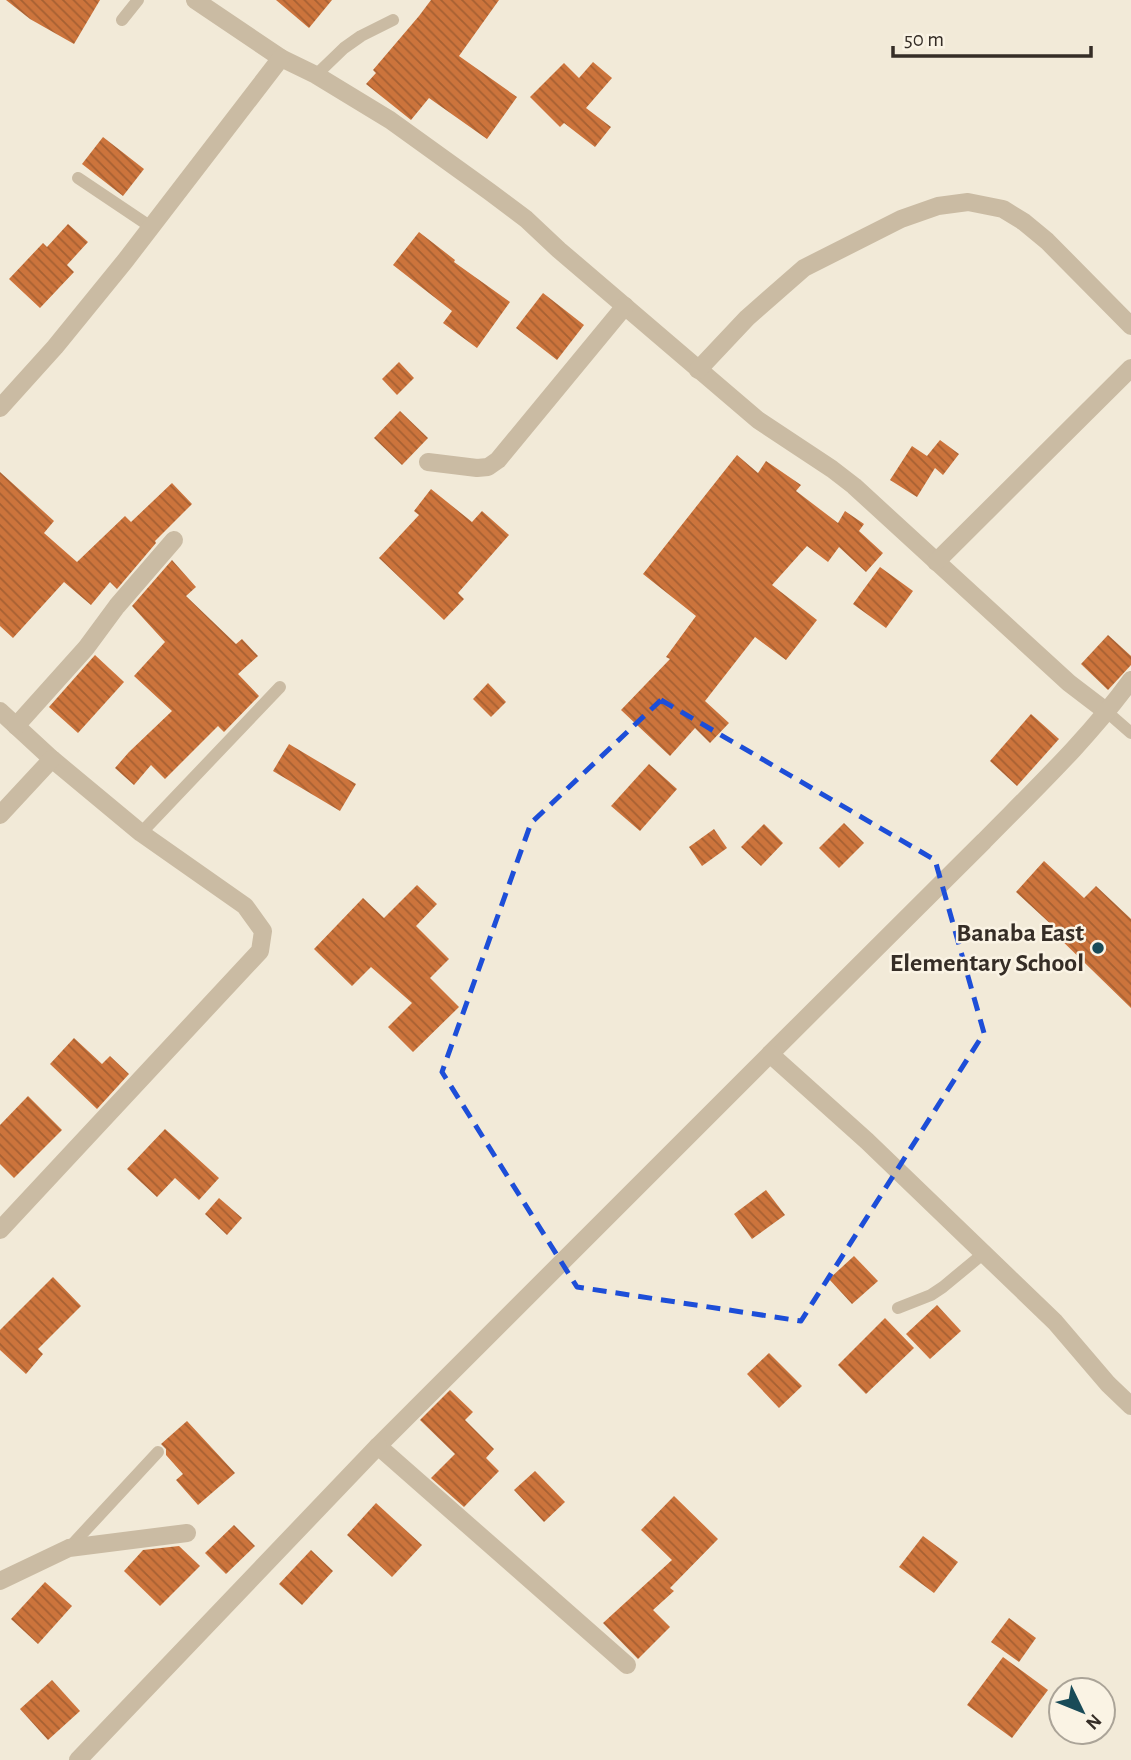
<svg xmlns="http://www.w3.org/2000/svg" width="1131" height="1760" viewBox="0 0 1131 1760" font-family="'Alegreya Sans',sans-serif">
	<defs>
		<pattern id="building-back-hatch" width="6" height="6" patternUnits="userSpaceOnUse" patternTransform="scale(1.75)"><rect width="6" height="6" fill="#cc743c"/><path d="M-1 5l2 2M0 0l6 6M5-1l2 2" fill="none" stroke="#a66032"/></pattern>
	</defs>
	<rect width="100%" height="100%" fill="#f2ead8"/>
	<g fill="url(#building-back-hatch)">
		<polygon points="6,0 100,0 74,44 30,19"/>
		<polygon points="276,0 332,0 309,28"/>
		<polygon points="431,0 499,0 459,56 517,97 487,139 429,98 411,120 366,84 376,73 373,70 419,16"/>
		<polygon points="593,62 612,78 586,108 611,127 595,147 564,123 560,127 530,97 564,63 579,78"/>
		<polygon points="103,137 144,169 123,196 82,164"/>
		<polygon points="68,224 88,242 67,265 74,272 40,308 9,279 43,243 47,247"/>
		<polygon points="419,232 455,260 454,262 510,302 477,348 443,323 452,311 393,265"/>
		<polygon points="543,293 584,325 557,360 516,328"/>
		<polygon points="399,362 414,378 397,395 382,379"/>
		<polygon points="400,411 428,438 402,465 374,438"/>
		<polygon points="940,440 959,454 943,475 935,468 917,497 890,480 912,446 927,456"/>
		<polygon points="737,455 758,473 766,461 801,485 796,491 838,523 845,511 864,524 859,531 883,553 866,572 839,547 828,562 807,546 772,585 817,620 786,660 755,637 705,701 729,723 710,743 695,728 670,756 621,710 670,659 666,657 696,616 643,574"/>
		<polygon points="0,472 54,521 44,533 77,562 125,516 131,522 172,483 192,504 155,541 156,543 117,589 110,582 91,605 64,582 13,638 0,626"/>
		<polygon points="431,489 472,522 482,511 509,535 458,593 464,599 444,620 379,558 419,515 414,511"/>
		<polygon points="172,560 196,587 186,596 236,644 242,639 258,656 238,674 259,696 224,732 218,726 165,779 151,765 134,785 115,768 129,752 172,711 134,676 165,642 132,606"/>
		<polygon points="880,567 913,591 886,628 853,604"/>
		<polygon points="1108,635 1131,656 1131,665 1108,690 1081,664"/>
		<polygon points="95,655 124,682 78,733 49,707"/>
		<polygon points="488,683 506,702 491,717 473,699"/>
		<polygon points="1031,714 1059,739 1017,786 990,761"/>
		<polygon points="289,744 356,784 340,811 273,771"/>
		<polygon points="649,764 677,789 640,831 611,806"/>
		<polygon points="844,823 864,843 839,868 819,848"/>
		<polygon points="764,824 783,843 761,866 741,847"/>
		<polygon points="714,829 727,848 702,866 689,847"/>
		<polygon points="1044,861 1084,898 1096,886 1131,919 1131,1008 1052,931 1055,928 1016,892"/>
		<polygon points="417,885 437,904 416,926 449,959 430,978 459,1007 413,1052 388,1027 412,1003 371,967 352,986 314,949 363,898 384,918"/>
		<polygon points="74,1038 102,1064 110,1056 129,1074 97,1109 50,1064"/>
		<polygon points="28,1096 62,1130 14,1178 0,1164 0,1125"/>
		<polygon points="165,1129 219,1178 199,1200 175,1178 157,1197 127,1169"/>
		<polygon points="766,1190 785,1215 752,1239 734,1214"/>
		<polygon points="219,1198 242,1218 227,1235 205,1214"/>
		<polygon points="854,1256 878,1281 852,1304 829,1279"/>
		<polygon points="53,1277 81,1306 38,1349 43,1354 26,1374 0,1350 0,1330"/>
		<polygon points="937,1305 961,1331 930,1359 906,1334"/>
		<polygon points="885,1318 914,1348 866,1394 838,1365"/>
		<polygon points="769,1353 802,1386 779,1408 747,1374"/>
		<polygon points="450,1390 473,1412 465,1420 494,1449 486,1458 499,1471 464,1507 431,1478 455,1454 420,1420"/>
		<polygon points="187,1421 235,1473 198,1505 176,1480 183,1474 166,1455 166,1449 161,1444"/>
		<polygon points="535,1471 565,1502 544,1522 514,1490"/>
		<polygon points="674,1496 718,1539 670,1588 674,1591 653,1610 670,1627 638,1659 603,1623 672,1560 641,1530"/>
		<polygon points="376,1503 422,1545 392,1577 347,1535"/>
		<polygon points="234,1525 255,1546 226,1574 205,1553"/>
		<polygon points="923,1536 958,1562 934,1593 899,1567"/>
		<polygon points="179,1546 200,1566 160,1606 124,1571 143,1550"/>
		<polygon points="311,1550 333,1571 302,1605 279,1584"/>
		<polygon points="45,1582 72,1606 38,1644 11,1619"/>
		<polygon points="1009,1618 1036,1638 1019,1662 991,1642"/>
		<polygon points="1003,1657 1048,1690 1012,1738 967,1705"/>
		<polygon points="52,1680 80,1711 48,1740 20,1709"/>
	</g>
	<g fill="none" stroke-linecap="round" stroke-linejoin="round">
		<g stroke="#cabba3" stroke-width="12">
			<polyline points="122,20 138,0"/>
			<polyline points="316,75 344,48 361,36 393,20"/>
			<polyline points="78,178 151,227"/>
			<polyline points="1107,712 1131,733"/>
			<polyline points="141,833 280,687"/>
			<polyline points="898,1308 931,1295 943,1287 984,1253"/>
			<polyline points="69,1548 158,1452"/>
		</g>
		<g stroke="#cabba3" stroke-width="18">
			<polyline points="195,0 281,58 316,75 390,120 490,192 526,219 559,250 758,420 832,469 854,486 1069,683 1107,712"/>
			<polyline points="698,370 747,318 804,268 901,219 938,206 968,202 1003,209 1024,222 1047,241 1131,326"/>
			<polyline points="0,408 55,347 125,261 281,58"/>
			<polyline points="428,462 477,468 488,467 498,460 625,306"/>
			<polyline points="936,562 1131,368"/>
			<polyline points="0,711 52,759 141,833 245,906 263,931 260,951 0,1230"/>
			<polyline points="16,726 86,648 117,606 174,540"/>
			<polyline points="0,815 52,759"/>
			<path d="M770,1054C842,983 913,912 984,841C1035,789 1088,739 1131,680"/>
			<polyline points="0,1581 69,1548 187,1533"/>
			<polyline points="627,1665 378,1446 770,1054 867,1141 1055,1322 1108,1384 1131,1406"/>
			<polyline points="78,1760 378,1446"/>
		</g>
	</g>
	<path fill="none" stroke="#1d4ed8" stroke-width="5" stroke-dasharray="14 9" stroke-linejoin="round" d="M661,700L935,860L984,1033L801,1321L577,1287L442,1072L531,823Z"/>
	<circle fill="#194b58" stroke="#faf3e4" stroke-width="2.5" cx="1098" cy="948" r="7"/>
	<g text-anchor="middle" dominant-baseline="central" stroke-width="5" stroke-linejoin="round" paint-order="stroke">
		<g font-size="26" font-weight="bold" fill="#352d26" stroke="#faf3e4" text-anchor="end">
			<text x="1084" y="933">Banaba East<tspan x="1084" dy="30">Elementary School</tspan></text>
		</g>
	</g>
	<g transform="translate(1082 1711) rotate(133)"><circle r="33" fill="#faf3e4" stroke="#aba498" stroke-width="2"/>
	<path d="M0-5L12 26L0 18L-12 26Z" fill="#194b58"/>
	<text y="-10" font-size="19" font-weight="bold" text-anchor="middle" fill="#352d26">N</text>
	</g>
	<path d="M893 46v10h198v-10" fill="none" stroke="#352d26" stroke-width="3.5"/>
	<text x="904" y="46" font-size="21" fill="#352d26" stroke="#faf3e4" stroke-width="5" paint-order="stroke">50 m</text>
</svg>
